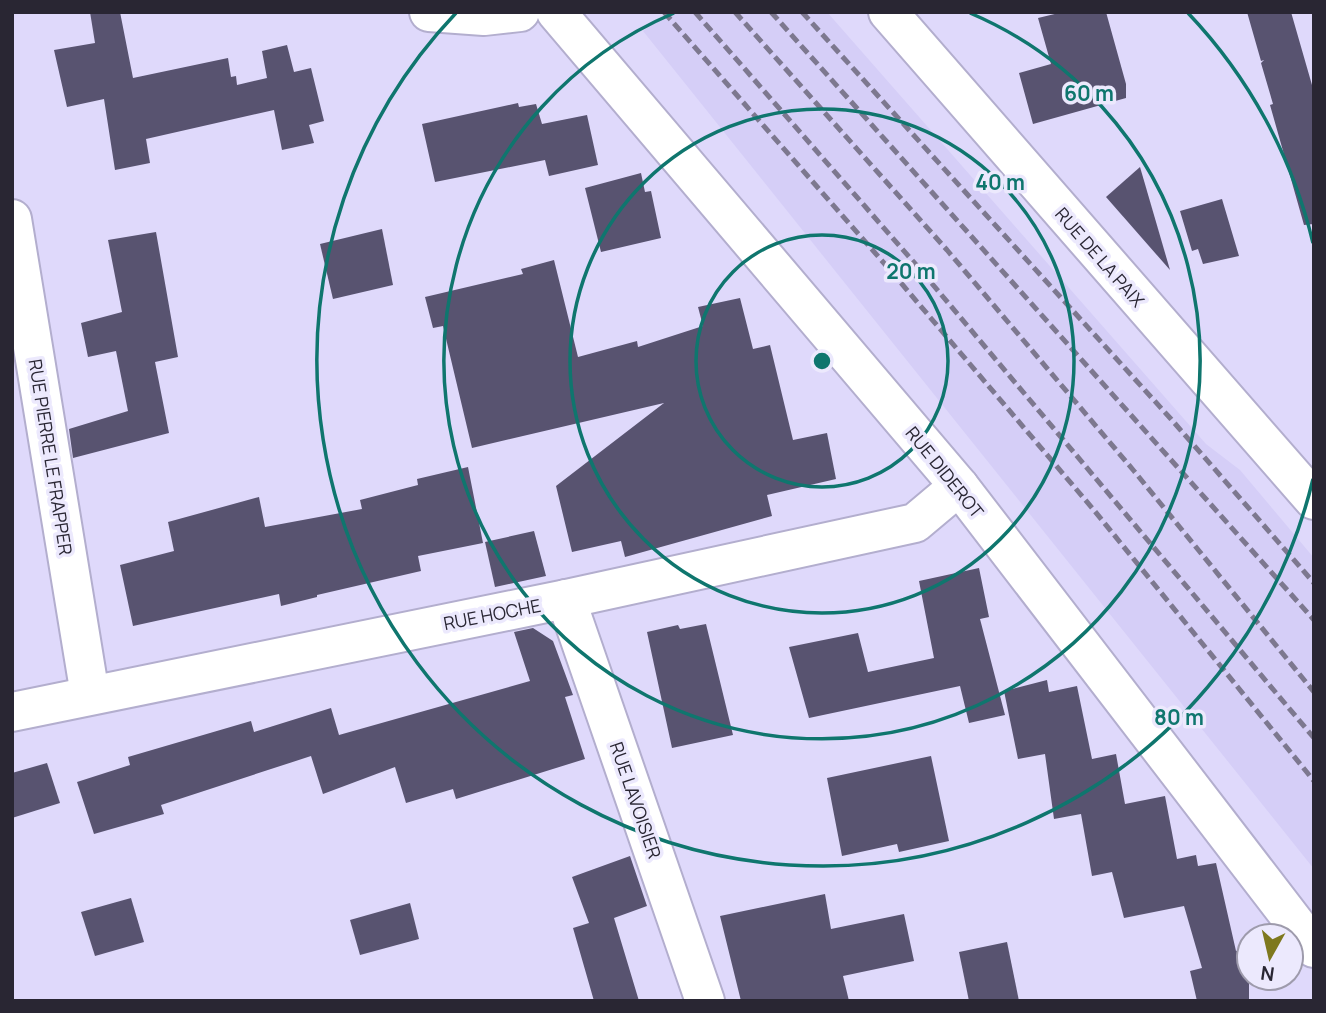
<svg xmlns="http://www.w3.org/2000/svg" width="1326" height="1013" viewBox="0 0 1326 1013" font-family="Manrope,sans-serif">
	<rect width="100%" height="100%" fill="#dfd9fb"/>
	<polygon fill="#d5cef7" points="671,12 827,12 1206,444 1240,470 1314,558 1314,869 643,31"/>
	<g fill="#585370">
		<polygon points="90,12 120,12 133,78 228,58 231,77 236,76 237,85 267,78 262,51 287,45 294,72 311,68 324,121 309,125 314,143 282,150 274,110 146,139 150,163 115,170 104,99 67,107 54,50 95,43"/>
		<polygon points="1063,12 1106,12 1126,84 1126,98 1033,124 1019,73 1051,64 1038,18"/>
		<polygon points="1247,12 1291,12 1314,92 1314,224 1304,225 1270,105 1273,104 1261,63 1264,60 1261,61"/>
		<polygon points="518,103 519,107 536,104 542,124 587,115 598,165 549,176 545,160 435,182 422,124"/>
		<polygon points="1140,167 1170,270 1106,197"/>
		<polygon points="641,173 645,192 651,191 661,238 601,252 585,188"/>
		<polygon points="1222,199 1239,256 1203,264 1198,249 1192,251 1180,211"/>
		<polygon points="382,229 393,285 333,299 320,244"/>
		<polygon points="156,232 178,357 155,362 169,433 73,458 69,429 128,411 116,351 88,357 81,323 122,312 108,240"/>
		<polygon points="554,260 578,357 637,341 638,347 703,326 698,307 740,298 753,349 770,345 793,440 827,433 836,479 767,495 772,516 625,557 621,541 572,552 556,486 664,403 472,448 443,326 433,328 425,297 523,274 521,269"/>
		<polygon points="468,467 483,543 418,556 421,571 317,595 317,597 281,606 279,594 133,626 120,565 174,551 168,522 259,497 265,527 362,509 360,500 418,485 417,479"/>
		<polygon points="534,531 546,576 495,587 485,542"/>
		<polygon points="979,568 989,617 980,619 1005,715 969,723 960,686 809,718 789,647 858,633 868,672 934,658 919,581"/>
		<polygon points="706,624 733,735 672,748 647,632 678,625 680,629"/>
		<polygon points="533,628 553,641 573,695 565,697 585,759 456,799 453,789 406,803 395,767 323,794 311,756 161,805 164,814 94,834 77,782 130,765 128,757 251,721 254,732 331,708 339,735 530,681 514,632"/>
		<polygon points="1047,680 1049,692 1077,686 1092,759 1116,754 1125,804 1165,796 1177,859 1196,855 1198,866 1216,863 1236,951 1249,948 1249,1001 1197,1001 1190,971 1202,968 1184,906 1124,918 1112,872 1092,876 1081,814 1054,819 1045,754 1018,759 1004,691"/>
		<polygon points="931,756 949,841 899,852 897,844 842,856 827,778"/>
		<polygon points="47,763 60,803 12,818 12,773"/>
		<polygon points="630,856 647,906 614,918 639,1001 594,1001 573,928 589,923 572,877"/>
		<polygon points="825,894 831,929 904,914 914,961 843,976 849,1001 741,1001 720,916"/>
		<polygon points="131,898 144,942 95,956 81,912"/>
		<polygon points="410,903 419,939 360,955 350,920"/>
		<polygon points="1007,942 1019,1001 969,1001 959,952"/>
	</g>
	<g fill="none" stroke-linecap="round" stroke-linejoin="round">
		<g stroke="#b3aece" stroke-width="42">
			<g id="street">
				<polyline points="429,12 484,16 520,12"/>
				<polyline points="556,12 959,486 1314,948"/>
				<polyline points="888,12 1314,500"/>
				<polyline points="12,219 90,695"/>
				<polyline points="566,599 705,1001"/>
				<polyline points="12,712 566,599 915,523 959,486"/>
			</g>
		</g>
		<use href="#street" stroke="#fff" stroke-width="38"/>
		<g stroke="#7d788f" stroke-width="5" stroke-dasharray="10 5" stroke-linecap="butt">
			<polyline points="664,12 890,270 1093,509 1314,781"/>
			<polyline points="695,12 918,267 1314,738"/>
			<polyline points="735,12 947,250 1134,471 1314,692"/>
			<polyline points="771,12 1314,620"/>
			<polyline points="802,12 1171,419 1314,583"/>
		</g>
	</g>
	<g fill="none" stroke="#0f766e" stroke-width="3.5">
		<circle cx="822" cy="361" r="126"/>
		<circle cx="822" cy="361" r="252"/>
		<path d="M970 13A378 378 0 1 1 674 13"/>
		<path d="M1313 479A505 505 0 1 1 456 13M1188 13A505 505 0 0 1 1313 243"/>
	</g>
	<g text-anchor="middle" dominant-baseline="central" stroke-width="7" stroke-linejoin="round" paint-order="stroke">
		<g font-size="18" fill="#292633" stroke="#ece9fd">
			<text transform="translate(1100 257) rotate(49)">RUE DE LA PAIX</text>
			<text transform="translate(51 457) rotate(81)">RUE PIERRE LE FRAPPER</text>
			<text transform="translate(945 472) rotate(51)">RUE DIDEROT</text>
			<text transform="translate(492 614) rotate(-11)">RUE HOCHE</text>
			<text transform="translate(636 800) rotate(71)">RUE LAVOISIER</text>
		</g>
	</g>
	<circle cx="822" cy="361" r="10" fill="#0f766e" stroke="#ece9fd" stroke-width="3.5"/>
	<g font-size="21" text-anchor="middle" font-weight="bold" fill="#0f766e" stroke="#ece9fd" stroke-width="7" stroke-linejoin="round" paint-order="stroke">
		<text x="1089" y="101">60 m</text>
		<text x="1000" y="190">40 m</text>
		<text x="911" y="279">20 m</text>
		<text x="1179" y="725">80 m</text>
	</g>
	<rect width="1326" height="1013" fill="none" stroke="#292633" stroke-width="28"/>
	<g transform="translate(1270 957) rotate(188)"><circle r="33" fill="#ece9fd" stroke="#9e9bac" stroke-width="2"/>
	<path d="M0-5L12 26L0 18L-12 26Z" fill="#7e781e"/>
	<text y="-10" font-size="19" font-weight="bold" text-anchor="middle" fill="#292633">N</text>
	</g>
</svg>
